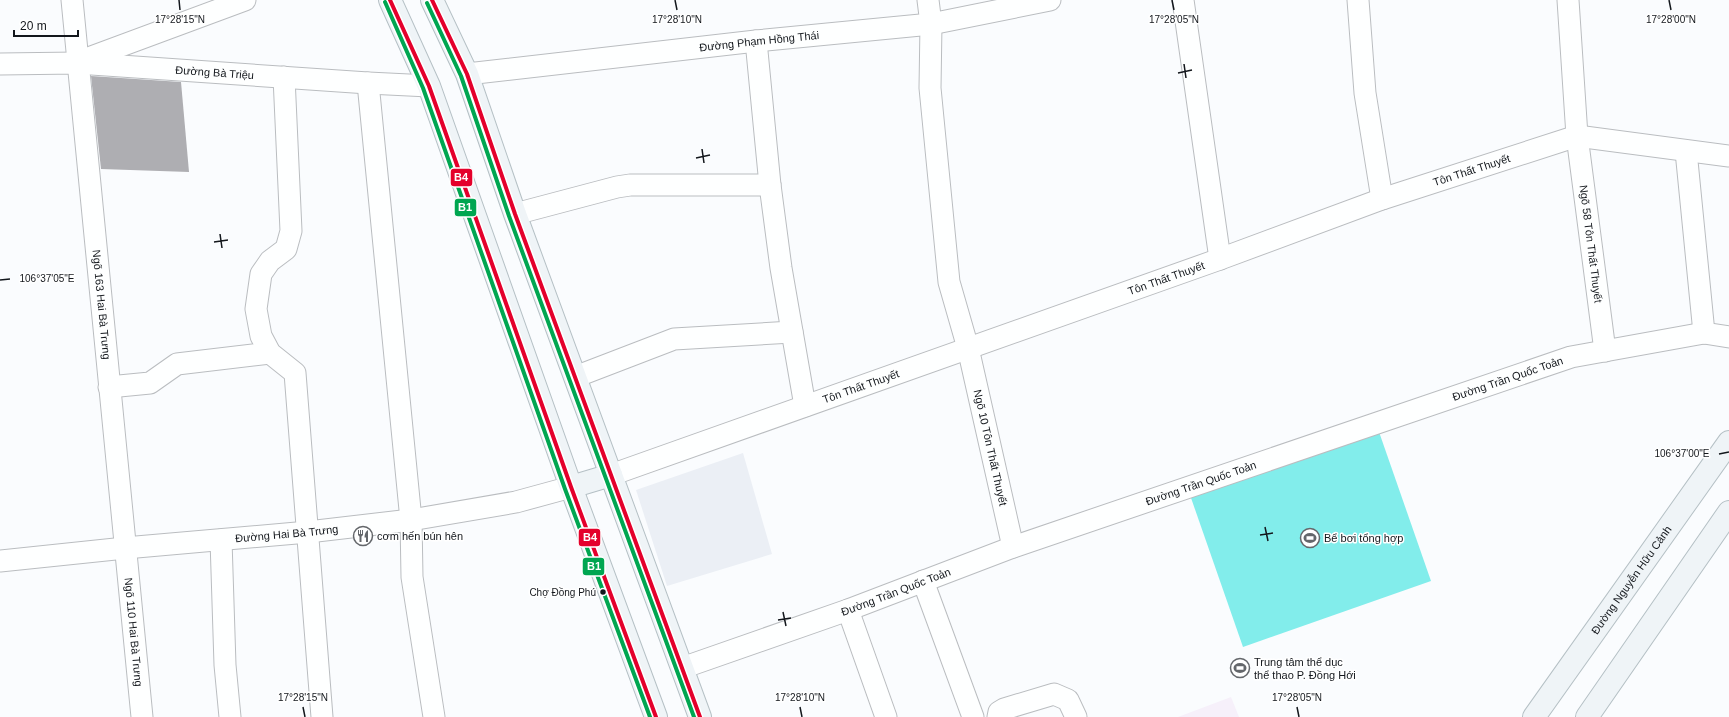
<svg xmlns="http://www.w3.org/2000/svg" width="1729" height="717" viewBox="0 0 1729 717" font-family="Arial,sans-serif">
	<rect width="100%" height="100%" fill="#fafcfe"/>
	<polygon fill="#ebeff5" points="743,453 772,554 667,586 636,490"/>
	<polygon fill="#f6f0fa" points="1231,697 1239,717 1178,717"/>
	<polygon fill="#82edeb" points="1378,429 1431,581 1243,647 1190,495"/>
	<polygon fill="#aeaeb2" points="91,76 181,82 189,172 101,169"/>
	<g fill="none" stroke-linecap="round" stroke-linejoin="round">
		<g stroke="#babdc0" stroke-width="23">
			<g id="minor">
				<path id="s1" d="M72,0L142,717"/>
				<path id="s2" d="M928,0L931,24L930,88L949,282L968,348L1013,547"/>
				<polyline points="1183,0 1220,259"/>
				<polyline points="1358,0 1365,93 1382,199"/>
				<path id="s3" d="M1568,0L1577,136L1605,351"/>
				<polyline points="756,41 770,185 781,268 805,406"/>
				<polyline points="83,60 245,0"/>
				<path id="s4" d="M0,64L77,63L368,83L429,86"/>
				<path id="s5" d="M467,74L756,41L931,24L1050,0"/>
				<polyline points="284,77 291,231 286,249 270,261 261,274 256,309 261,336 270,353 295,373 322,717"/>
				<polyline points="368,83 411,520 412,577 434,717"/>
				<polyline points="1686,151 1704,333"/>
				<polyline points="515,214 617,187 630,185 770,185"/>
				<polyline points="575,377 674,339 792,332"/>
				<polyline points="109,387 150,383 177,364 270,353"/>
				<path id="s6" d="M611,475L1220,259L1382,199L1577,136L1729,156"/>
				<polyline points="221,540 225,665 230,717"/>
				<path id="s7" d="M0,561L125,548L308,532L411,520L516,502L571,487"/>
				<polyline points="923,581 973,717"/>
				<polyline points="848,610 886,717"/>
				<path id="s8" d="M682,668L848,610L1013,547L1571,357L1704,333L1729,337"/>
				<polyline points="998,717 999,712 1004,709 1054,694 1068,700 1076,717"/>
			</g>
		</g>
		<g stroke="#b5c0c5" stroke-width="24">
			<g id="major">
				<polyline points="390,0 429,86 571,487 656,717"/>
				<polyline points="432,0 467,74 515,214 700,717"/>
				<polyline points="571,487 611,475"/>
				<path id="s9" d="M1534,717L1729,442"/>
				<polyline points="1587,717 1729,512"/>
			</g>
		</g>
		<use href="#minor" stroke="#feffff" stroke-width="21"/>
		<use href="#major" stroke="#eff4f7" stroke-width="22"/>
		<g stroke="#fff" stroke-width="7">
			<g id="bus-1">
				<polyline points="390,0 429,86 571,487 656,717"/>
				<polyline points="432,0 467,74 515,214 700,717"/>
			</g>
		</g>
		<g stroke="#fff" stroke-width="7">
			<g id="bus-2">
				<polyline points="385,2 423,88 565,489 650,717"/>
				<polyline points="427,3 461,76 509,216 694,717"/>
			</g>
		</g>
		<use href="#bus-1" stroke="#e4002b" stroke-width="4"/>
		<use href="#bus-2" stroke="#00a651" stroke-width="4"/>
	</g>
	<path fill="none" stroke="#13171c" stroke-width="1.5" d="M179,0L180,10M675,0L677,10M1172,0L1174,10M1669,0L1671,10M1184,64L1186,78M1178,73L1192,70M702,149L704,163M696,158L710,155M220,234L222,248M214,242L228,240M0,280L10,279M1719,454L1729,452M1265,527L1268,541M1260,535L1273,533M783,612L786,626M778,620L791,618M303,707L305,717M800,707L802,717M1297,707L1299,717"/>
	<defs>
		<g id="restaurant-ring" transform="scale(1)"><circle r="9.5" fill="#fff" stroke="#64676b" stroke-width="1.5"/><path d="M-5-6h1v4h1v-4h1v4h1v-4h1v5L-1.5 .5V6h-2V.5L-5-1ZM5-6V6H3V1.5H1.5Q1.5-4 5-6Z" fill="#64676b"/></g>
		<g id="stadium-ring" transform="scale(1)"><circle r="9.5" fill="#fff" stroke="#64676b" stroke-width="1.5"/><path d="M0-5a6.5 5 0 1 0 0 10a6.5 5 0 1 0 0-10ZM-3.5-1.8h7v3.6h-7Z" fill="#64676b"/></g>
	</defs>
	<g fill-rule="evenodd">
		<use href="#restaurant-ring" x="363" y="536"/>
		<use href="#stadium-ring" x="1310" y="538"/>
		<use href="#stadium-ring" x="1240" y="668"/>
	</g>
	<circle fill="#13171c" stroke="#fff" stroke-width="1.5" cx="603" cy="592" r="3.5"/>
	<g text-anchor="middle" dominant-baseline="central" stroke-width="3" stroke-linejoin="round" paint-order="stroke">
		<g font-size="10" fill="#13171c" stroke="#fff" text-anchor="end">
			<text x="596" y="592">Chợ Đồng Phú</text>
		</g>
		<g font-size="11" fill="#13171c" stroke="#fff">
			<text stroke="none"><textPath href="#s5" startOffset="294">Đường Phạm Hồng Thái</textPath></text>
			<text stroke="none"><textPath href="#s4" startOffset="215">Đường Bà Triệu</textPath></text>
			<text stroke="none"><textPath href="#s6" startOffset="913">Tôn Thất Thuyết</textPath></text>
			<text stroke="none"><textPath href="#s3" startOffset="245">Ngõ 58 Tôn Thất Thuyết</textPath></text>
			<text stroke="none"><textPath href="#s6" startOffset="589">Tôn Thất Thuyết</textPath></text>
			<text stroke="none"><textPath href="#s1" startOffset="306">Ngõ 163 Hai Bà Trưng</textPath></text>
			<text stroke="none"><textPath href="#s8" startOffset="875">Đường Trần Quốc Toản</textPath></text>
			<text stroke="none"><textPath href="#s6" startOffset="265">Tôn Thất Thuyết</textPath></text>
			<text stroke="none"><textPath href="#s2" startOffset="454">Ngõ 10 Tôn Thất Thuyết</textPath></text>
			<text stroke="none"><textPath href="#s8" startOffset="551">Đường Trần Quốc Toản</textPath></text>
			<text stroke="none"><textPath href="#s7" startOffset="288">Đường Hai Bà Trưng</textPath></text>
			<text stroke="none"><textPath href="#s9" startOffset="168">Đường Nguyễn Hữu Cảnh</textPath></text>
			<text stroke="none"><textPath href="#s8" startOffset="227">Đường Trần Quốc Toản</textPath></text>
			<text stroke="none"><textPath href="#s1" startOffset="635">Ngõ 110 Hai Bà Trưng</textPath></text>
		</g>
		<g font-size="11" fill="#13171c" stroke="#fff" text-anchor="start">
			<text x="377" y="536">cơm hến bún hên</text>
			<text x="1324" y="538">Bể bơi tổng hợp</text>
			<text x="1254" y="662">Trung tâm thể dục<tspan x="1254" dy="13">thể thao P. Đồng Hới</tspan></text>
		</g>
	</g>
	<g font-size="10" text-anchor="middle" fill="#13171c" stroke="#fff" stroke-width="3" stroke-linejoin="round" paint-order="stroke">
		<text x="180" y="23">17°28'15"N</text>
		<text x="677" y="23">17°28'10"N</text>
		<text x="1174" y="23">17°28'05"N</text>
		<text x="1671" y="23">17°28'00"N</text>
		<text x="47" y="282">106°37'05"E</text>
		<text x="1682" y="457">106°37'00"E</text>
		<text x="303" y="701">17°28'15"N</text>
		<text x="800" y="701">17°28'10"N</text>
		<text x="1297" y="701">17°28'05"N</text>
	</g>
	<g stroke="#fff" stroke-width="1.5">
		<rect x="450" y="168" width="23" height="19" rx="4" fill="#e4002b"/>
		<rect x="454" y="198" width="23" height="19" rx="4" fill="#00a651"/>
		<rect x="578" y="528" width="23" height="19" rx="4" fill="#e4002b"/>
		<rect x="582" y="557" width="23" height="19" rx="4" fill="#00a651"/>
	</g>
	<g font-size="11" text-anchor="middle" font-weight="bold" fill="#fff">
		<text x="461" y="181">B4</text>
		<text x="465" y="211">B1</text>
		<text x="590" y="541">B4</text>
		<text x="594" y="570">B1</text>
	</g>
	<path d="M14 30v6h64v-6" fill="none" stroke="#13171c" stroke-width="2"/>
	<text x="20" y="30" font-size="12" fill="#13171c" stroke="#ffffff" stroke-width="3" paint-order="stroke">20 m</text>
</svg>
